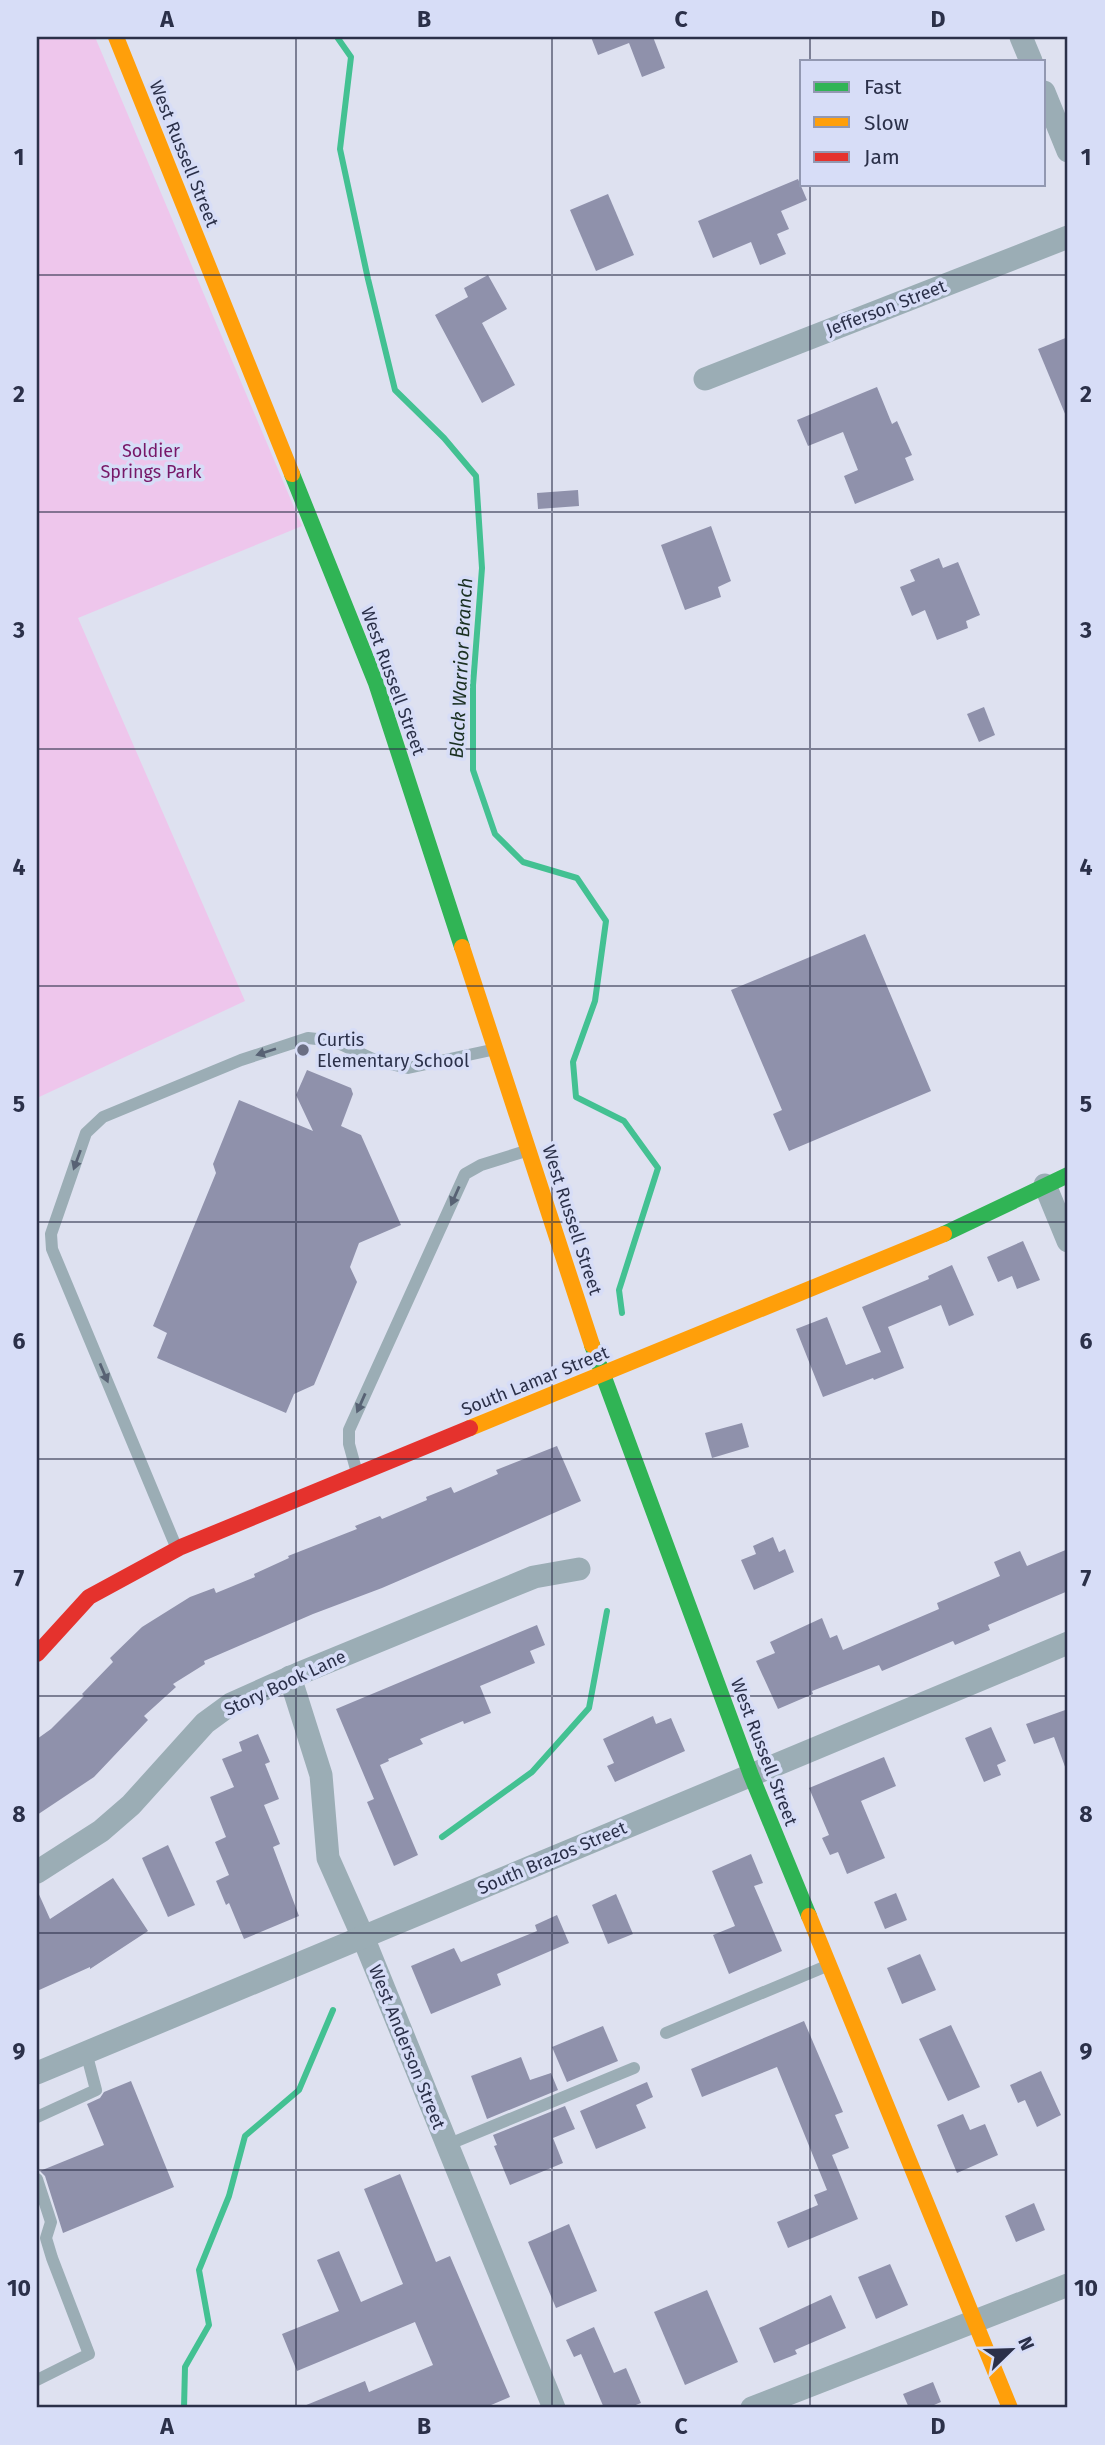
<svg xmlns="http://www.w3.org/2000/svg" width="1105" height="2445" viewBox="0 0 1105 2445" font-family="'Fira Sans',sans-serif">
	<rect width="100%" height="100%" fill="#dee1f0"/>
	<polygon fill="#eec6ec" points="37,37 95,37 302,526 78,618 245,1001 37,1098"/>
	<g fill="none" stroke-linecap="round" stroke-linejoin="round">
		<g stroke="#43c192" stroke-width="6">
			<polyline points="337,37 351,57 340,149 368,279 395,390 444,438 476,476 482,568 473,685 473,770 495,834 523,862 577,878 606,921 595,1001 573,1062 576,1097 624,1121 658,1168 619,1290 622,1313"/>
			<polyline points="442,1837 532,1772 589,1708 607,1611"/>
			<polyline points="184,2408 185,2367 209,2325 199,2270 229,2196 245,2136 299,2090 333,2010"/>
		</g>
	</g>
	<g fill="#8f91ab">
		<polygon points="591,37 653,37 665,68 642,77 629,43 598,55"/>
		<polygon points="798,179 807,200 781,211 789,229 777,234 786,254 760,265 751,242 713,258 698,221"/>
		<polygon points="608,194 634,255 596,271 570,210"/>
		<polygon points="488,275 507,309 482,323 515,385 482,403 435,315 468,297 464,288"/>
		<polygon points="1068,337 1068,421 1038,349"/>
		<polygon points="877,387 892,424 897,421 912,455 905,458 914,480 855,504 844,476 858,470 843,432 808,446 797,420"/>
		<polygon points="578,490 579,506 538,509 537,493"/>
		<polygon points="711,526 731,581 718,587 721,597 685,610 661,545"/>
		<polygon points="939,558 943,568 958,562 980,615 966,621 968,628 937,640 925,610 912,616 900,587 915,581 910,570"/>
		<polygon points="984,707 995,735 979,742 967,714"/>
		<polygon points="865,934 931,1091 789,1151 773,1114 782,1110 731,990"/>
		<polygon points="307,1070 351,1088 353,1094 341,1126 361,1135 401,1225 359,1243 350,1267 357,1282 314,1385 294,1394 286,1413 157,1358 167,1333 153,1326 216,1173 213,1164 239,1100 313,1131 296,1095"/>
		<polygon points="1023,1241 1040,1280 1017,1289 1012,1276 998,1282 987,1257"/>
		<polygon points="952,1265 974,1315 949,1326 941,1305 888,1327 904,1368 874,1380 873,1378 823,1397 796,1329 827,1317 846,1365 881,1352 862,1307 929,1279 928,1276"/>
		<polygon points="742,1423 749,1447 712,1458 705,1433"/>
		<polygon points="557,1446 581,1501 477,1547 382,1588 313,1614 204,1661 205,1664 173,1684 176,1687 144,1716 148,1720 94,1777 37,1815 37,1739 51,1729 84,1696 82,1694 113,1662 110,1658 142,1627 190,1597 214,1588 216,1593 255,1577 254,1574 289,1558 288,1556 357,1529 355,1526 380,1516 382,1519 427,1500 426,1497 451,1487 454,1493 498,1474 496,1470"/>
		<polygon points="773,1537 779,1552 785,1549 794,1572 754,1590 741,1560 756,1554 753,1546"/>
		<polygon points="1068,1549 1068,1591 988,1625 990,1630 955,1645 953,1641 882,1671 879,1665 812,1691 813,1694 778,1709 756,1661 775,1653 770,1642 822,1618 830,1638 837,1635 843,1650 939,1609 937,1603 1000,1576 994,1562 1020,1551 1027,1566"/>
		<polygon points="537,1625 545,1645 530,1651 535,1663 480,1686 491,1713 464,1724 463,1721 420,1739 423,1744 388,1759 389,1761 380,1765 418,1855 394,1866 367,1802 374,1799 336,1709"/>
		<polygon points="1068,1709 1068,1771 1067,1772 1054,1737 1034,1744 1026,1724"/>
		<polygon points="653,1716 656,1724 671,1718 685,1751 615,1782 607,1766 614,1763 603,1739"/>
		<polygon points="991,1727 1006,1761 997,1765 1001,1775 984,1782 965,1738"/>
		<polygon points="258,1734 270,1762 265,1764 279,1799 264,1805 280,1844 273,1847 299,1916 244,1939 229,1903 226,1905 216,1881 229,1875 215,1842 226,1837 210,1797 234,1787 222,1759 242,1751 239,1742"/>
		<polygon points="884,1757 896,1786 861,1801 885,1858 847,1874 838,1852 830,1855 822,1838 829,1835 809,1788"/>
		<polygon points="168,1845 195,1905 168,1917 142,1858"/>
		<polygon points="751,1854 763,1883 754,1886 782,1951 729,1974 713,1935 735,1926 712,1871"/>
		<polygon points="113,1878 148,1931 90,1969 90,1967 37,1991 37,1890 50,1919"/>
		<polygon points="896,1893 907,1920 885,1929 874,1902"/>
		<polygon points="616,1894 633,1934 608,1944 592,1905"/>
		<polygon points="557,1915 569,1943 497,1974 501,1985 431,2014 411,1966 454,1948 461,1962 537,1931 535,1925"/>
		<polygon points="920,1954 936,1990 902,2004 887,1968"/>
		<polygon points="804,2021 843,2112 835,2115 849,2148 832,2155 858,2219 788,2248 777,2222 818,2205 814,2195 827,2190 777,2067 702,2097 691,2069"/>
		<polygon points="951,2025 980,2087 948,2101 919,2039"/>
		<polygon points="603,2026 618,2061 567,2082 552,2047"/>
		<polygon points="521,2057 530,2080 551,2073 558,2090 487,2119 471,2076"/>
		<polygon points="1041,2071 1061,2115 1037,2127 1025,2100 1018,2103 1010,2085"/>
		<polygon points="131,2081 174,2187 63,2233 45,2176 40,2171 104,2145 87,2104 100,2098 104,2092"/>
		<polygon points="647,2082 653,2097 636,2105 646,2128 596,2149 580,2111"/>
		<polygon points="565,2106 575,2129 553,2138 563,2163 510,2185 494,2146 497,2145 493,2135"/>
		<polygon points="963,2114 970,2130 985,2124 998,2155 957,2173 937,2125"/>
		<polygon points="400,2174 436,2262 450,2256 510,2397 484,2408 299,2408 365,2381 369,2392 433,2365 415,2322 297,2371 282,2334 339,2311 317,2260 339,2251 361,2302 403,2284 364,2189"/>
		<polygon points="1034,2203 1045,2230 1016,2242 1005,2216"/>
		<polygon points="569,2224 597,2291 556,2308 528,2242"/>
		<polygon points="890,2264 908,2305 876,2319 858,2277"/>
		<polygon points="707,2290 738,2362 685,2385 654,2312"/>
		<polygon points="831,2295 846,2328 795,2350 797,2354 774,2363 759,2328"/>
		<polygon points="594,2327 614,2373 626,2368 641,2403 628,2408 604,2408 581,2354 574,2357 566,2340"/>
		<polygon points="933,2382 941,2402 927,2408 909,2408 903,2394"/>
	</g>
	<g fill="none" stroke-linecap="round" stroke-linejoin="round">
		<g stroke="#9badb5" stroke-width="12">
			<polyline points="357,1473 349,1444 349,1430 465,1174 481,1165 529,1150"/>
			<polyline points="177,1549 52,1249 51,1234 86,1133 103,1117 241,1060 308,1038 334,1041 377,1061 408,1068 496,1049"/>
			<polyline points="666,2033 829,1965"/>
			<polyline points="37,2117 96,2090 86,2052"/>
			<polyline points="447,2145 634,2068"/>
			<polyline points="37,2179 51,2222 46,2238 52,2258 89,2354 37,2380"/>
		</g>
		<g stroke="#9badb5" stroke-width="23">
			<polyline points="1021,37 1031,61"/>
			<polyline points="1044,92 1068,151"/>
			<polyline points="705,379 1068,237"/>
			<polyline points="1045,1185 1068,1241"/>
			<polyline points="290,1677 321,1775 328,1858 363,1937 554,2408"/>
			<polyline points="37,1872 101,1831 131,1805 205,1723 231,1704 298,1674 534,1577 579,1569"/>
			<polyline points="37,2073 1068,1643"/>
			<polyline points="752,2408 1068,2285"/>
		</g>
		<g stroke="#30b455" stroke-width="16">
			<polyline points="292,474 376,683 462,947"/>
			<polyline points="944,1234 1068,1175"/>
			<polyline points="592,1345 751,1775 809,1916"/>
		</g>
		<g stroke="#ff9f0a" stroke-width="16">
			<polyline points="116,37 292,474"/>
			<polyline points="462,947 592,1345"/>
			<polyline points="470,1428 944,1234"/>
			<polyline points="809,1916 1010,2408"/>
		</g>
		<polyline stroke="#e5322d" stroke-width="16" points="37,1654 89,1597 181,1547 470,1428"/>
	</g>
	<defs><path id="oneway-solid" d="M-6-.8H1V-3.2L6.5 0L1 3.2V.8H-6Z" transform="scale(1.75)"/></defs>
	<g fill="#586274">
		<use href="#oneway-solid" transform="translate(266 1052) rotate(162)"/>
		<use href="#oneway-solid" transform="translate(77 1160) rotate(110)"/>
		<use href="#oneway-solid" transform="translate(455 1196) rotate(114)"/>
		<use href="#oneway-solid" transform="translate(104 1373) rotate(67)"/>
		<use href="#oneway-solid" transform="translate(361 1403) rotate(114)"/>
	</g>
	<path fill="none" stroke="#2b3049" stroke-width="2" stroke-opacity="0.55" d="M296,37V2408M552,37V2408M810,37V61M810,184V2408M37,275H1068M37,512H1068M37,749H1068M37,986H1068M37,1222H1068M37,1459H1068M37,1696H1068M37,1933H1068M37,2170H1068"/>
	<circle fill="#6a6e83" stroke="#d7ddf7" stroke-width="2.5" cx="303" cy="1050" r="7"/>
	<g text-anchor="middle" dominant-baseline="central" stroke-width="7" stroke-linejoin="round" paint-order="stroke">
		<g font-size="18" fill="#2b3049" stroke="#d7ddf7">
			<text transform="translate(184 154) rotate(68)">West Russell Street</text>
			<text transform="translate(886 308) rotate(-21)">Jefferson Street</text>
			<text transform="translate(393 681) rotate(70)">West Russell Street</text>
			<text transform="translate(572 1220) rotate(72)">West Russell Street</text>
			<text transform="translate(535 1381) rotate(-22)">South Lamar Street</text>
			<text transform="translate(285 1683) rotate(-25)">Story Book Lane</text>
			<text transform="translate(764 1752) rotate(69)">West Russell Street</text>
			<text transform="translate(552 1858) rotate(-23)">South Brazos Street</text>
			<text transform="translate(407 2047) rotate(68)">West Anderson Street</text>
		</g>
		<g font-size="18" fill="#771868" stroke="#d7ddf7">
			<text x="151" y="451">Soldier<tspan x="151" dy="21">Springs Park</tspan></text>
		</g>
		<g font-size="18" fill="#2b3049" stroke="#d7ddf7" text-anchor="start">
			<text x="317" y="1040">Curtis<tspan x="317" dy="21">Elementary School</tspan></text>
		</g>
		<g font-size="19" font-style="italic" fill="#1a3022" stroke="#d7ddf7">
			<text transform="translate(461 668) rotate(-87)">Black Warrior Branch</text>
		</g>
	</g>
	<rect width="1105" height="2445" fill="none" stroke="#d7ddf7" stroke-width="77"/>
	<rect x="800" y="60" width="245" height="126" fill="#d7ddf7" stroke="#9298b1" stroke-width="2"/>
	<rect x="814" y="82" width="35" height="10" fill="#30b455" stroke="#9298b1" stroke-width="2"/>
	<text x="864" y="94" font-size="21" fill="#2b3049">Fast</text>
	<rect x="814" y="117" width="35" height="10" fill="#ff9f0a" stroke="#9298b1" stroke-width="2"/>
	<text x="864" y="130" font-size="21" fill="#2b3049">Slow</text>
	<rect x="814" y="152" width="35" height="10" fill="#e5322d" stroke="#9298b1" stroke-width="2"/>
	<text x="864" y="164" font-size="21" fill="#2b3049">Jam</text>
	<g transform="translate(1011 2350) rotate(67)" stroke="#d7ddf7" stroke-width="5" paint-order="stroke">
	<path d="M0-5L12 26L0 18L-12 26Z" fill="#2b3049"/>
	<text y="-10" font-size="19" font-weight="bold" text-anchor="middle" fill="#2b3049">N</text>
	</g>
	<rect x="38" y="38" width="1028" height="2368" fill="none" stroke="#2b3049" stroke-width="2.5"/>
	<g font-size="23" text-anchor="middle" font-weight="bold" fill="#2b3049">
		<text x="167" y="27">A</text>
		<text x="424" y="27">B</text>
		<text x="681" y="27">C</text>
		<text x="938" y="27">D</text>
		<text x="19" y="165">1</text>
		<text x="1086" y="165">1</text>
		<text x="19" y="402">2</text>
		<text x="1086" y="402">2</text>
		<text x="19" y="638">3</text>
		<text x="1086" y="638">3</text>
		<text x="19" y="875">4</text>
		<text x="1086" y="875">4</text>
		<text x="19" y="1112">5</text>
		<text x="1086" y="1112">5</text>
		<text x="19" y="1349">6</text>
		<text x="1086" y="1349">6</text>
		<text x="19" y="1586">7</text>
		<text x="1086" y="1586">7</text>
		<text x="19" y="1822">8</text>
		<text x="1086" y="1822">8</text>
		<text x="19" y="2059">9</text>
		<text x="1086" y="2059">9</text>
		<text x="19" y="2296">10</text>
		<text x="1086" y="2296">10</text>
		<text x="167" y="2434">A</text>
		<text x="424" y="2434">B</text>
		<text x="681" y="2434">C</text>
		<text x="938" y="2434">D</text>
	</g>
</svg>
